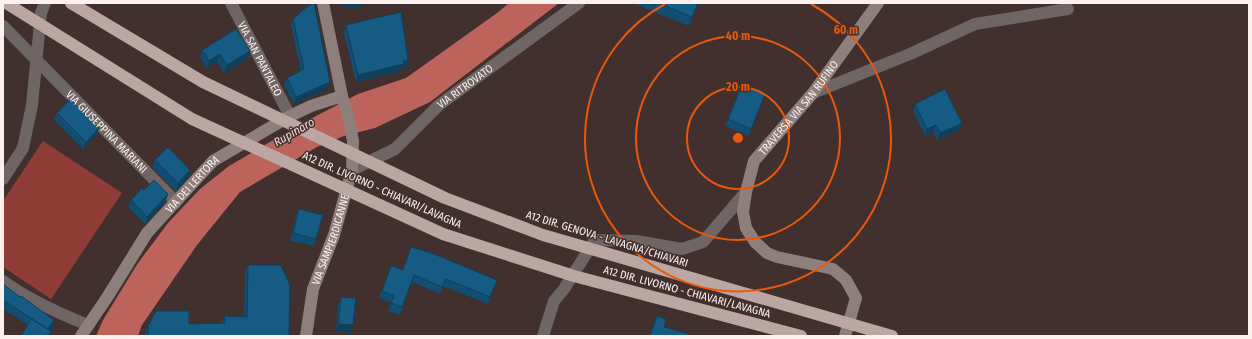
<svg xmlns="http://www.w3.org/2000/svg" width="1252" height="339" viewBox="0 0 1252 339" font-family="'Fira Sans Condensed',sans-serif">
	<rect width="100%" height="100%" fill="#42302e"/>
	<polygon fill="#8f3d36" points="43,141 122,193 51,299 3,267 3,201"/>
	<polygon fill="#bc635b" points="509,3 559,3 430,102 375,128 344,136 317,147 240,192 197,245 142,325 138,336 96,336 103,320 138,263 168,223 200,189 229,166 299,125 358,94 406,78 497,13"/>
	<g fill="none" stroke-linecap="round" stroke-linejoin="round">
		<g stroke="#6e6564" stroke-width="12">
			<path id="s1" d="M231,3L290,116"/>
			<path id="s2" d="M3,26L176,202"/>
			<polyline points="813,93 910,54 975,24 1068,9"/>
			<path id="s3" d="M352,170L395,149L439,105L579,3"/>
			<polyline points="3,179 23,148 32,105 41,13 45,3"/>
			<path d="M3,281C29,300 58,313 88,325"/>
			<polyline points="543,336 554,301 564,289 595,240 636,241 682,249 703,242 746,192"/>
		</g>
		<g stroke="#8e7f7d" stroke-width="12">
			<path id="s4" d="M81,336L108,296L147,233L213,161L290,116L311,106L342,96"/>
			<path id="s5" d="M306,336L313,289L334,235L352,170L353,141L349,120L342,96L323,3"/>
			<path id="s6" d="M845,336L856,298L846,280L833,269L777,257L767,253L755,242L746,228L743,212L746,192L754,161L813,93L878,3"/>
		</g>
		<g stroke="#bca6a2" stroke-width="12">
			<polyline points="6,3 192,119 443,234 574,276 801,336"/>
			<polyline points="71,3 203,82 445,198 543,235 892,336"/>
		</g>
	</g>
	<g fill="#124e71">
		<polygon points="638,3 698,3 689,26 637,5"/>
		<polygon points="293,19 327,89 294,104 284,85 287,78 301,71 291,26"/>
		<polygon points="346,25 408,60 406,67 402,68 401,71 356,82 344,33"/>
		<polygon points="202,50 250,51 247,59 224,73 217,62 206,68 200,57"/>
		<polygon points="765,94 748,136 725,126 728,119"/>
		<polygon points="915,104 962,123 959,130 937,140 933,132 925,136 913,111"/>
		<polygon points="57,113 99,128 96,135 83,149 54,120"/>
		<polygon points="155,160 190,170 188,178 176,191 152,167"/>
		<polygon points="144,190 168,194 165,202 145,224 128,207 131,200"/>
		<polygon points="299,209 316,239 314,246 290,241 296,216"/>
		<polygon points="248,265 289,336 145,336 145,333 148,326 222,323 225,316 244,317 245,272"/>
		<polygon points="391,266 403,270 497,280 488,304 443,286 440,294 412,282 400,315 388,311 391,303 379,298"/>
		<polygon points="3,284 20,297 54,320 52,327 50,330 51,331 49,336 21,336 28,325 3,309"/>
		<polygon points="341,297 353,325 350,333 336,331 338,304"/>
	</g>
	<g fill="#0f405c">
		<polygon points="341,3 363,3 361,8 340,6"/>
		<polygon points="250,51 247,59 224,73 227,65"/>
		<polygon points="220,54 217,62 206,68 209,61"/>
		<polygon points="408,60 406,67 402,68 401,71 356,82 358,75"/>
		<polygon points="330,82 327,89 294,104 296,97"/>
		<polygon points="962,123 959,130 937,140 940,133"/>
		<polygon points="936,125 933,132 925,136 927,129"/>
		<polygon points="99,128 96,135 83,149 86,142"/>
		<polygon points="190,170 188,178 176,191 178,183"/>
		<polygon points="168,194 165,202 145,224 147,217"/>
		<polygon points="54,320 52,327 46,336 48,329"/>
		<polygon points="338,324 353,325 350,333 336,331"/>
	</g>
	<g fill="#155b83" stroke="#0f405c">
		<polygon points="314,3 330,82 296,97 287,78 304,69 293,19 304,9"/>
		<polygon points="659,3 698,3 692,17"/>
		<polygon points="401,12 408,60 403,61 404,64 358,75 346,25"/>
		<polygon points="236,29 250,51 227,65 220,54 209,61 202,50"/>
		<polygon points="742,85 765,94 751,129 728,119"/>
		<polygon points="945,89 962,123 940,133 936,125 927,129 915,104"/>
		<polygon points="70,99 99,128 86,142 57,113"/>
		<polygon points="168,147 190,170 178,183 155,160"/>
		<polygon points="154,180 168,194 147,217 131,200 142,188 144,190"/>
		<polygon points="299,209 323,215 316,239 293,233"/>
		<polygon points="411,247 434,254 497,280 490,297 446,279 442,287 414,275 402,307 391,303 394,296 382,291 391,266 403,270"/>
		<polygon points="248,265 281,265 290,285 289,336 148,336 148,326 156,311 189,311 189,324 225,323 225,316 247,317"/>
		<polygon points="3,284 20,297 21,296 54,320 48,329 3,300"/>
		<polygon points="341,297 356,298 353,325 338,324"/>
		<polygon points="657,316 666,319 664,327 688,334 688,336 650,336"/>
		<polygon points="31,319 51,331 48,336 21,336"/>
	</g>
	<g fill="none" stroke="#e8590c" stroke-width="2">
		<circle cx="738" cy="138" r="51"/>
		<circle cx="738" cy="138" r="102"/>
		<path d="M811 4A153 153 0 1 1 665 4"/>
	</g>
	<g text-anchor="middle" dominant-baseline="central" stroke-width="3" stroke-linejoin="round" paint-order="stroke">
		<g font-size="11" fill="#fdf1ef" stroke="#42302e">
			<text stroke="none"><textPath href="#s1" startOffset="63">VIA SAN PANTALEO</textPath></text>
			<text stroke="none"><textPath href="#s3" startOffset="142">VIA RITROVATO</textPath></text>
			<text stroke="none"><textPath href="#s6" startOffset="316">TRAVERSA VIA SAN RUFINO</textPath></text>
			<text stroke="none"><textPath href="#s2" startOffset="148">VIA GIUSEPPINA MARIANI</textPath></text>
			<text stroke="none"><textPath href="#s4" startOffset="189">VIA DEI LERTORA</textPath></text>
			<text transform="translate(382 190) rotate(24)">A12 DIR. LIVORNO - CHIAVARI/LAVAGNA</text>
			<text transform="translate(607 239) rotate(17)">A12 DIR. GENOVA - LAVAGNA/CHIAVARI</text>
			<text stroke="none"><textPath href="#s5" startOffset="100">VIA SAMPIERDICANNE</textPath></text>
			<text transform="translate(687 292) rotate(15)">A12 DIR. LIVORNO - CHIAVARI/LAVAGNA</text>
		</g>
		<g font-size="12" font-style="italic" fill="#f6dcd9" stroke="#42302e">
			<text transform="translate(294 132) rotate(-30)">Rupinaro</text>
		</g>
	</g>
	<circle cx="738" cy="138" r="6" fill="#e8590c" stroke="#42302e" stroke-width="2"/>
	<g font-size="12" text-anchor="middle" font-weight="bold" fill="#e8590c" stroke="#42302e" stroke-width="3" stroke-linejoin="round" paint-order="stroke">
		<text x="846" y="34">60 m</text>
		<text x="738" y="40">40 m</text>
		<text x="738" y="91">20 m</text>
	</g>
	<rect width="1252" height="339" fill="none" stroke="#fdf1ef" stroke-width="8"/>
</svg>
